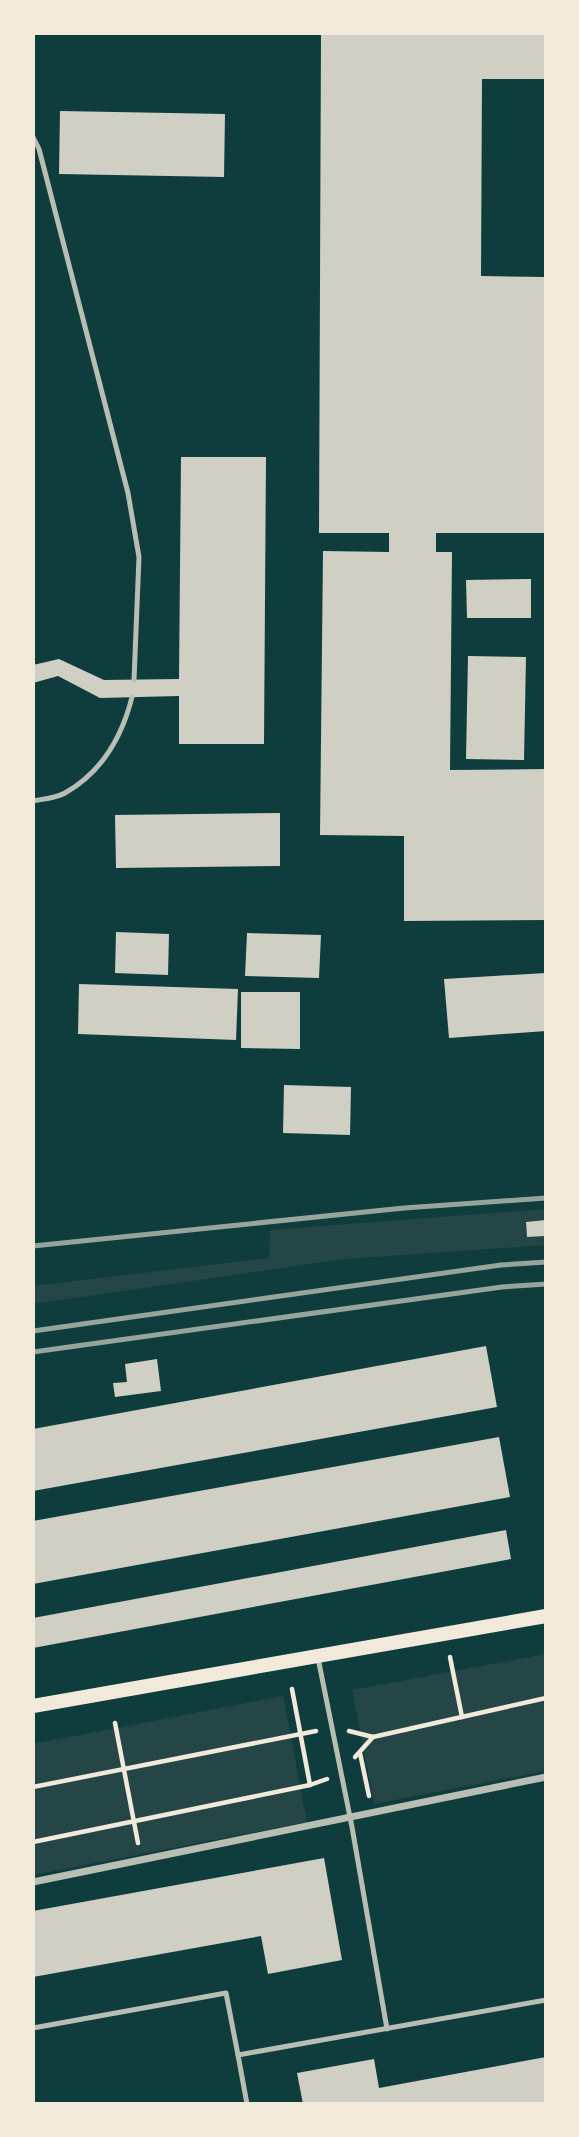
<svg xmlns="http://www.w3.org/2000/svg" width="579" height="2137" viewBox="0 0 579 2137" font-family="Commissioner,sans-serif">
	<rect width="100%" height="100%" fill="#0f3d3e"/>
	<g fill="#244646">
		<polygon points="546,1209 546,1220 526,1222 527,1237 546,1236 546,1245 344,1259 33,1304 33,1286 269,1258 270,1230"/>
		<polygon points="546,1654 546,1771 374,1804 352,1690"/>
		<polygon points="283,1696 307,1822 33,1875 33,1744"/>
	</g>
	<g fill="#cfcfc3">
		<polygon points="321,33 546,33 546,79 482,79 481,276 546,277 546,533 436,533 436,552 452,552 450,770 546,769 546,920 404,921 404,836 320,835 323,551 389,552 389,533 319,533"/>
		<polygon points="60,111 225,114 224,177 59,174"/>
		<polygon points="181,457 266,457 264,744 179,744 179,696 100,698 58,676 33,683 33,665 59,659 104,680 179,679"/>
		<polygon points="531,579 531,618 467,618 466,580"/>
		<polygon points="468,656 526,657 524,760 466,759"/>
		<polygon points="280,813 280,866 116,868 115,815"/>
		<polygon points="116,932 169,934 168,975 115,973"/>
		<polygon points="247,933 321,935 319,978 245,976"/>
		<polygon points="546,973 546,1031 449,1038 444,979"/>
		<polygon points="79,984 238,989 236,1040 78,1034"/>
		<polygon points="241,992 300,992 300,1049 241,1048"/>
		<polygon points="284,1085 351,1087 350,1135 283,1133"/>
		<polygon points="546,1220 546,1236 527,1237 526,1222"/>
		<polygon points="486,1346 497,1407 33,1491 33,1429"/>
		<polygon points="157,1359 161,1391 115,1397 113,1383 127,1382 125,1364"/>
		<polygon points="499,1437 510,1497 33,1584 33,1521"/>
		<polygon points="506,1530 511,1559 33,1648 33,1618"/>
		<polygon points="324,1858 342,1960 268,1974 261,1936 33,1977 33,1911"/>
		<polygon points="546,2057 546,2104 303,2104 297,2073 374,2059 379,2088"/>
	</g>
	<g fill="none" stroke-linecap="round" stroke-linejoin="round">
		<g stroke="#f1e9da" stroke-width="4.5">
			<polyline points="450,1657 462,1717"/>
			<polyline points="292,1689 310,1785"/>
			<polyline points="115,1723 138,1843"/>
			<polyline points="349,1731 373,1737 546,1698"/>
			<polyline points="360,1753 369,1796"/>
			<polyline points="355,1757 373,1737"/>
			<polyline points="33,1787 316,1731"/>
			<polyline points="33,1842 310,1785 327,1779"/>
		</g>
		<g stroke="#b8beb3" stroke-width="5">
			<polyline points="33,137 39,149 128,493 139,557 134,680"/>
			<path d="M33,801C43,799 56,798 65,793C102,772 122,737 132,697"/>
			<polyline points="318,1658 352,1827 387,2029"/>
			<polyline points="33,2028 226,1993 238,2055"/>
			<polyline points="247,2104 238,2055 546,2000"/>
		</g>
		<polyline stroke="#b8beb3" stroke-width="7" points="33,1882 546,1777"/>
		<polyline stroke="#f1e9da" stroke-width="14" points="33,1706 546,1616"/>
		<g stroke="#97a49c" stroke-width="5">
			<polyline points="33,1246 404,1208 546,1198"/>
			<polyline points="33,1331 501,1265 546,1262"/>
			<polyline points="33,1352 502,1287 546,1284"/>
		</g>
	</g>
	<rect width="579" height="2137" fill="none" stroke="#f1e9da" stroke-width="70"/>
</svg>
